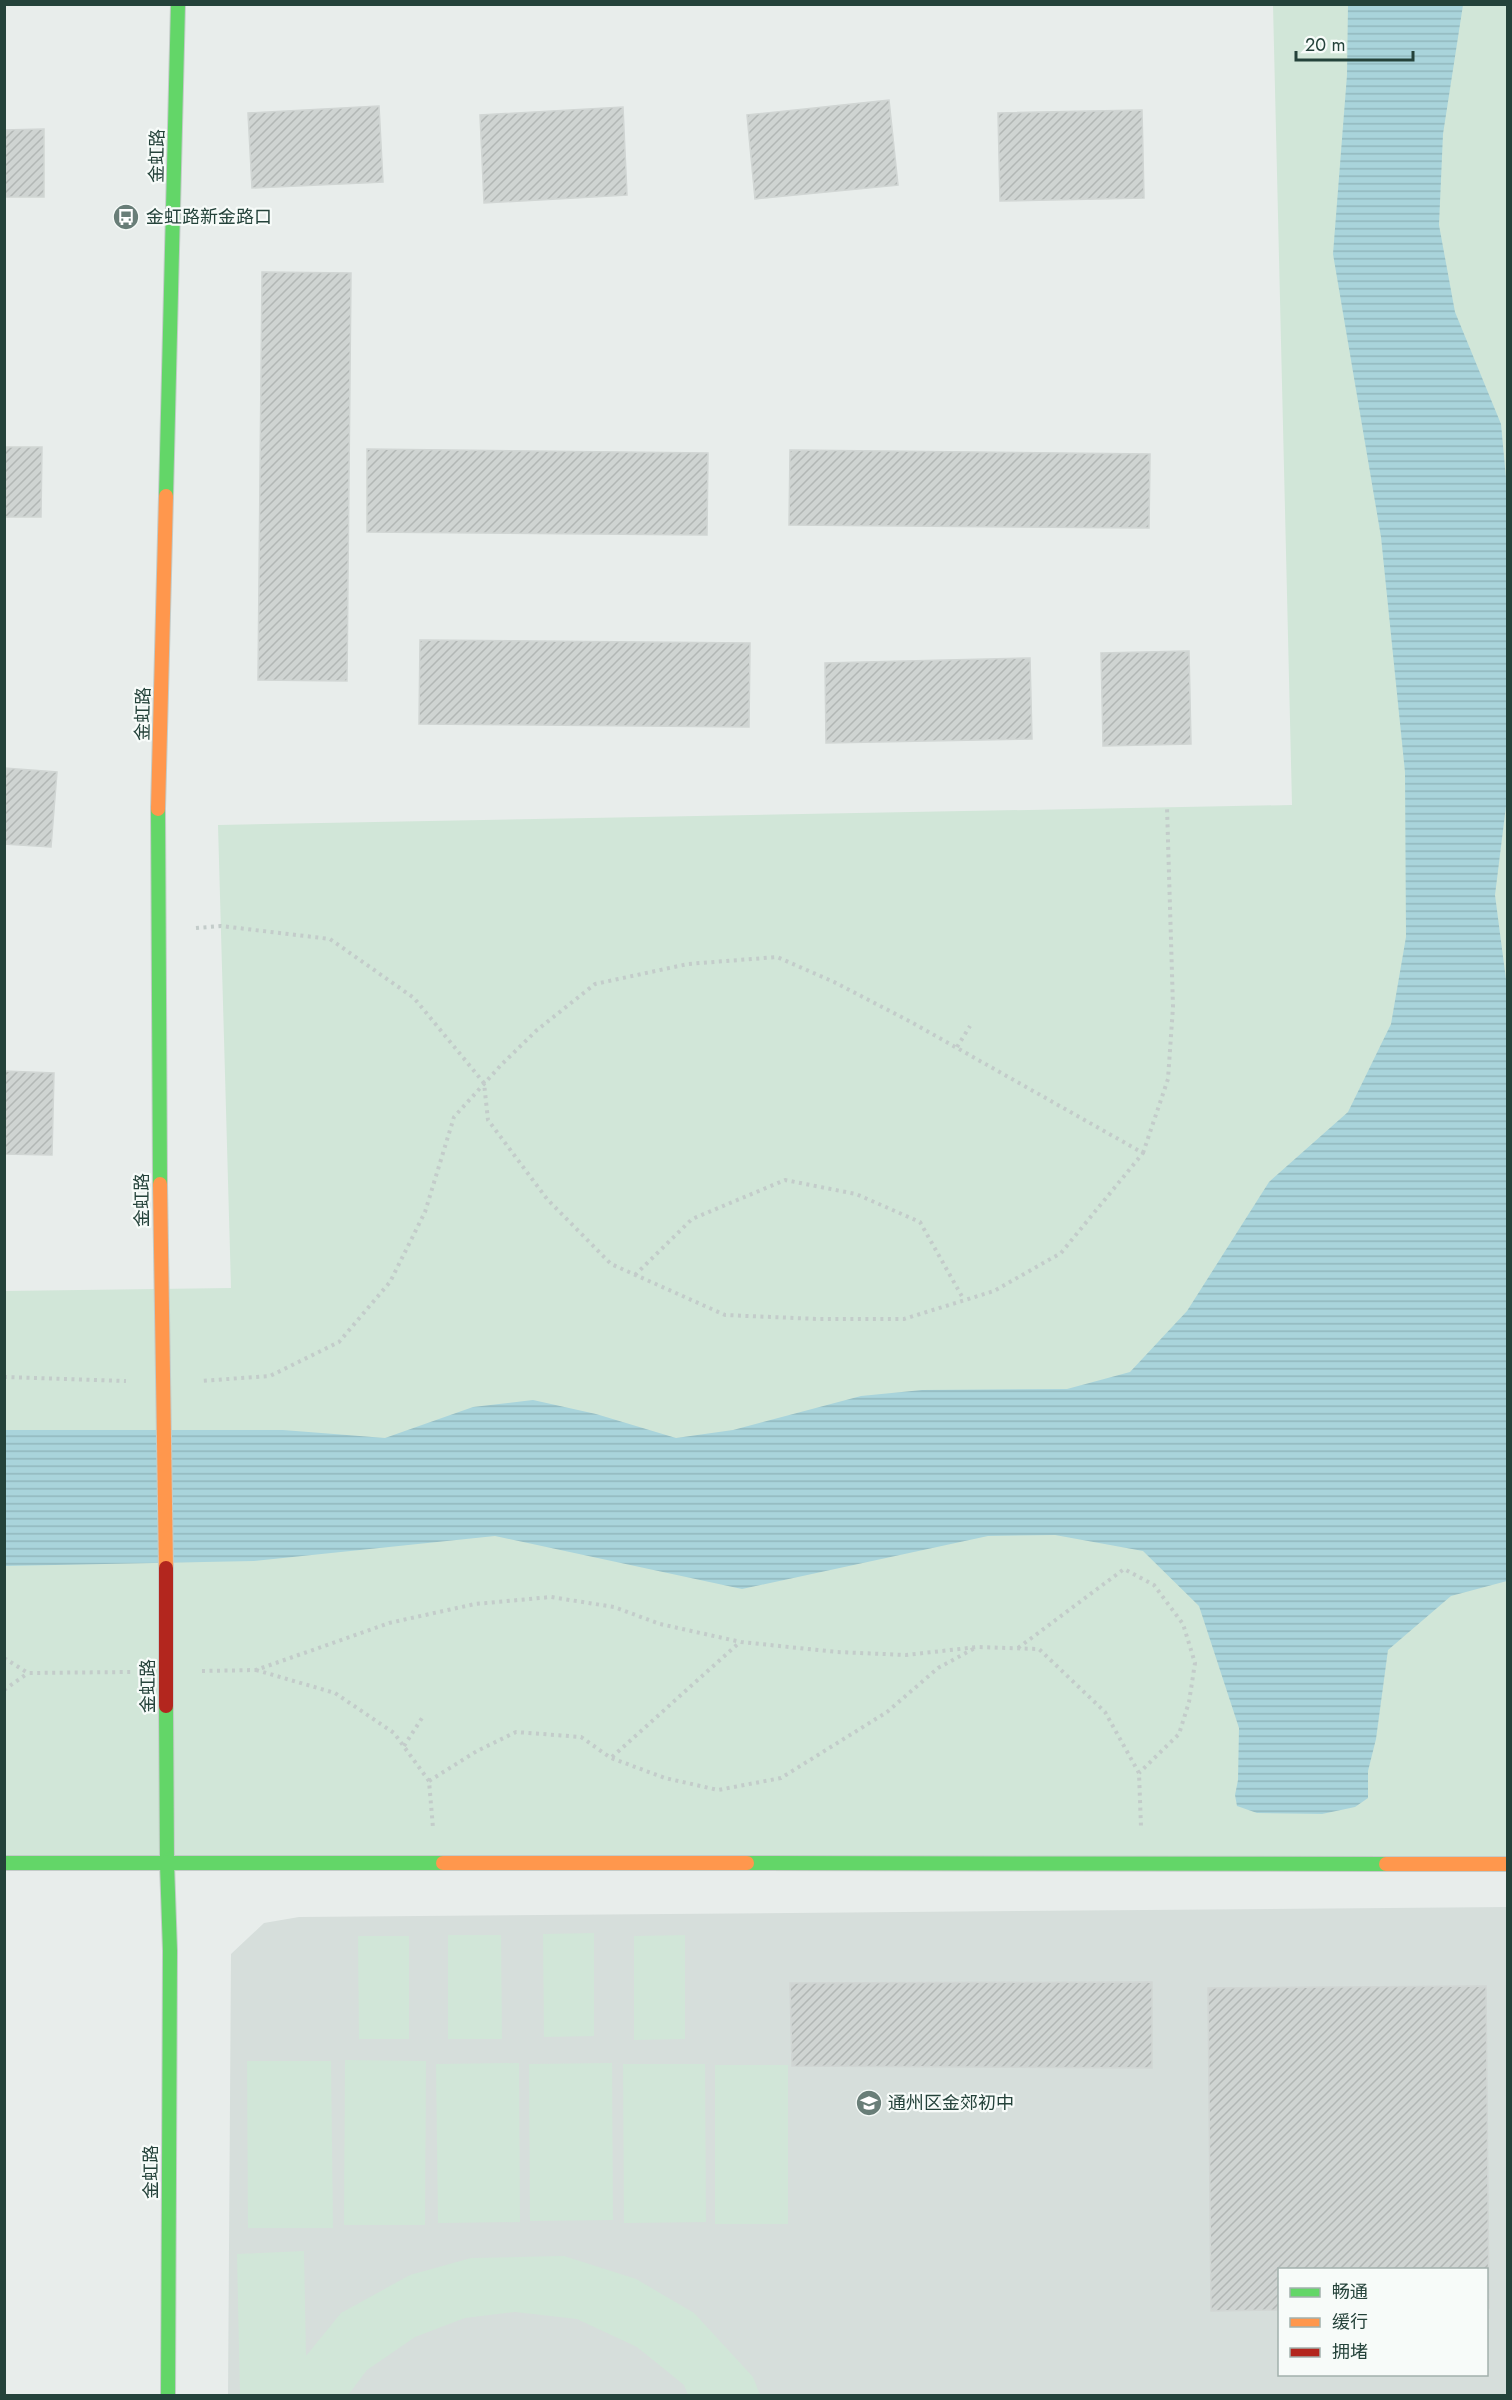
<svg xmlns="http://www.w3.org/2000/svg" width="1512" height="2400" viewBox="0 0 1512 2400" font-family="Jost,'Noto Sans SC',sans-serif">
	<defs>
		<pattern id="water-rules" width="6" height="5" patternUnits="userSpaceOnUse" patternTransform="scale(1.5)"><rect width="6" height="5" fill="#a9d4db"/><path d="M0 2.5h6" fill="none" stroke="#91b7bd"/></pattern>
		<pattern id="building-hatch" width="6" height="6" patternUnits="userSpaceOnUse" patternTransform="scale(1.5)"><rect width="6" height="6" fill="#cfd4d2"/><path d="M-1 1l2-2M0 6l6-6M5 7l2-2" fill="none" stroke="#b2b7b5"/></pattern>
	</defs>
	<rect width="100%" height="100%" fill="#e8edeb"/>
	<path fill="#d6dedb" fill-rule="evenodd" d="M1507,1907V2395L228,2396L231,1954L264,1923L299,1917ZM1280,2270H1486V2374H1280Z"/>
	<g fill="#d1e6d8">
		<polygon points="1273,5 1507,5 1507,1864 5,1863 4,1291 231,1288 218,825 1292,805"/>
		<polygon points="594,1933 594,2036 544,2037 543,1934"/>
		<polygon points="448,1935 501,1935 502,2039 448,2039"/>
		<polygon points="685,1935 685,2039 634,2040 634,1936"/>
		<polygon points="358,1936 409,1936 409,2039 359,2039"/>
		<polygon points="345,2060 426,2061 425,2225 344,2225"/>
		<polygon points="247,2061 331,2061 333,2228 248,2228"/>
		<polygon points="519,2063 520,2222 438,2223 436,2064"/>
		<polygon points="612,2063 613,2220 530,2221 529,2064"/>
		<polygon points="623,2064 705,2064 706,2222 624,2223"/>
		<rect x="715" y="2065" width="73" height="159"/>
		<polygon points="304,2251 306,2356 341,2313 410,2275 471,2258 564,2256 636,2279 694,2313 753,2377 760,2395 688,2395 684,2385 637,2347 577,2319 515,2312 465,2318 415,2337 367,2370 348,2395 240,2395 237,2254"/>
	</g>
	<polygon fill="url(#water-rules)" points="1348,5 1463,5 1443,134 1439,225 1455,312 1501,424 1507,489 1508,790 1495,895 1508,995 1507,1581 1451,1596 1388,1650 1376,1739 1368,1771 1368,1798 1355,1807 1322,1814 1257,1813 1237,1806 1235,1795 1238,1780 1239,1728 1199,1606 1143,1551 1055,1535 988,1536 742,1589 495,1536 254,1561 5,1566 5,1430 283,1430 385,1438 473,1407 533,1400 596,1414 676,1438 733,1430 861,1396 922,1390 1067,1389 1130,1372 1187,1311 1269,1182 1348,1112 1391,1024 1406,937 1405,772 1381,537 1333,254 1347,75"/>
	<g fill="url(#building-hatch)" stroke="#d1d6d4" stroke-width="1.5">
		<polygon points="889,100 898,185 755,199 747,115"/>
		<polygon points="379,106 383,182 252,188 248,113"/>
		<polygon points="623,107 627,195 484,203 480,115"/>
		<polygon points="1142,110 1144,198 1000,201 998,113"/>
		<polygon points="44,129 44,197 4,197 4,130"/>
		<polygon points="262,272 351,273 347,681 258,680"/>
		<polygon points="4,447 42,447 41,517 4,517"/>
		<polygon points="367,449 708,453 707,535 367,532"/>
		<polygon points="790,450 1150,454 1149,528 789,525"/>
		<polygon points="420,640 750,643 749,727 419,724"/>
		<polygon points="1189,651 1191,744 1103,746 1101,653"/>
		<polygon points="1030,658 1032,739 826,743 825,663"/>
		<polygon points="4,768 57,772 51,847 4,844"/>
		<polygon points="4,1071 54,1073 52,1155 4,1154"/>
		<polygon points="1152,1982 1152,2068 792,2066 790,1983"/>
		<polygon points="1486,1986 1489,2308 1486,2308 1486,2270 1280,2270 1280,2310 1211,2311 1208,1988"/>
	</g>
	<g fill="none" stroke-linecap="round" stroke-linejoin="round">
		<g stroke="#c3cbc8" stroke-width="16">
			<g id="fast">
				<polyline points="166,496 178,4"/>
				<polyline points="158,809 160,1184"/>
				<polyline points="166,1706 167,1864 170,1951 168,2396"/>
				<polyline points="4,1863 443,1863"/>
				<polyline points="747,1863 1386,1864"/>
			</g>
		</g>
		<g stroke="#c3cbc8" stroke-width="16">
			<g id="slow">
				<polyline points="158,809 166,496"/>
				<polyline points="160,1184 166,1568"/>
				<polyline points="443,1863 747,1863"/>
				<polyline points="1386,1864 1508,1864"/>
			</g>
		</g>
		<g stroke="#c3cbc8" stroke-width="16">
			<polyline id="jam" points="166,1568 166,1706"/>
		</g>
		<g stroke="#c3ccca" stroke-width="4" stroke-dasharray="3 4.5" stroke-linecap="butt">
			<polyline points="196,928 221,926 330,939 414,998 484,1083 488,1120 547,1199 611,1264 725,1315 818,1319 904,1319 994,1291 1061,1253 1143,1153 911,1022 834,982 777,957 688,964 595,984 537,1030 501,1065 454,1117 425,1212 390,1282 339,1342 270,1376 200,1381"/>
			<polyline points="957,1047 970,1026"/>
			<polyline points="1143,1153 1168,1079 1173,1007 1167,807"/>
			<polyline points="635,1275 692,1219 785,1180 856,1194 920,1222 964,1300"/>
			<polyline points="4,1377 126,1381"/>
			<polyline points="1018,1648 1124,1569 1154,1585 1183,1624 1195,1663 1189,1702 1179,1734 1139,1773"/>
			<polyline points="4,1658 28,1673 131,1672"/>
			<polyline points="256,1670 335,1693 394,1733 429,1781 433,1828"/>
			<polyline points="202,1671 256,1670 389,1623 475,1604 551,1597 614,1607 660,1624 741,1642 837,1652 906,1655 977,1647 1039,1649 1105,1712 1139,1773 1141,1827"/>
			<polyline points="4,1690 28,1673"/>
			<polyline points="404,1746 422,1718"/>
			<polyline points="612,1757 740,1642"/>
			<polyline points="429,1781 477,1751 516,1732 581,1737 611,1758 665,1778 718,1790 781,1778 887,1712 938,1668 975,1648"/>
		</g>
		<use href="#fast" stroke="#63d668" stroke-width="14"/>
		<use href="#slow" stroke="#ff974d" stroke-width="14"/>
		<use href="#jam" stroke="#b3261e" stroke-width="14"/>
	</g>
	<defs>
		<g id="bus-disc" transform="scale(1.35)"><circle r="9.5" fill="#697e78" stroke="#f7fbf9"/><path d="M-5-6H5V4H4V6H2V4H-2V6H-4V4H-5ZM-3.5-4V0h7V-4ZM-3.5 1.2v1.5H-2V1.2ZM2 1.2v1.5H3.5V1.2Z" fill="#fff"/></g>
		<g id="school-disc" transform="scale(1.35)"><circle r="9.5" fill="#697e78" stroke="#f7fbf9"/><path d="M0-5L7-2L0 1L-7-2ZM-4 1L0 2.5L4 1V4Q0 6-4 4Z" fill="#fff"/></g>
	</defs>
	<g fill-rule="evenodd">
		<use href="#bus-disc" x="126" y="217"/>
		<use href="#school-disc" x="869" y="2103"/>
	</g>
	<g text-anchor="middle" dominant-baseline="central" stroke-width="4.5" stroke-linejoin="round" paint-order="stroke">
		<g font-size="18" fill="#24423a" stroke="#f7fbf9">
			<text transform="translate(157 156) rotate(-89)">金虹路</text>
			<text transform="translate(143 714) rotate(-89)">金虹路</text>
			<text transform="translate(142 1200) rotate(-90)">金虹路</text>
			<text transform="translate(148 1686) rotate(-90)">金虹路</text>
			<text transform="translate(151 2172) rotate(-90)">金虹路</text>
		</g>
		<g font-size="18" fill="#24423a" stroke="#f7fbf9" text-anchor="start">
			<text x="146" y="217">金虹路新金路口</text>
			<text x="888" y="2103">通州区金郊初中</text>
		</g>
	</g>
	<rect width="1512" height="2400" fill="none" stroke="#24423a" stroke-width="12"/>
	<rect x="1278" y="2268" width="210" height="108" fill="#f7fbf9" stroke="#a3b1ad" stroke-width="1.5"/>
	<rect x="1290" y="2288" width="30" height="9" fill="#63d668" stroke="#a3b1ad" stroke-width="1.5"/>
	<text x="1332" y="2298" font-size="18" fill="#24423a">畅通</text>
	<rect x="1290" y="2318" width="30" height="9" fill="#ff974d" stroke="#a3b1ad" stroke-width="1.5"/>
	<text x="1332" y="2328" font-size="18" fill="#24423a">缓行</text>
	<rect x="1290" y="2348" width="30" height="9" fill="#b3261e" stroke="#a3b1ad" stroke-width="1.5"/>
	<text x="1332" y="2358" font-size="18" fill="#24423a">拥堵</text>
	<path d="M1296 51v9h117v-9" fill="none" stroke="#24423a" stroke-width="3"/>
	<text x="1305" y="51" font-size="18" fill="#24423a" stroke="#f7fbf9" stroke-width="4.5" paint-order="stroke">20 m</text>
</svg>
